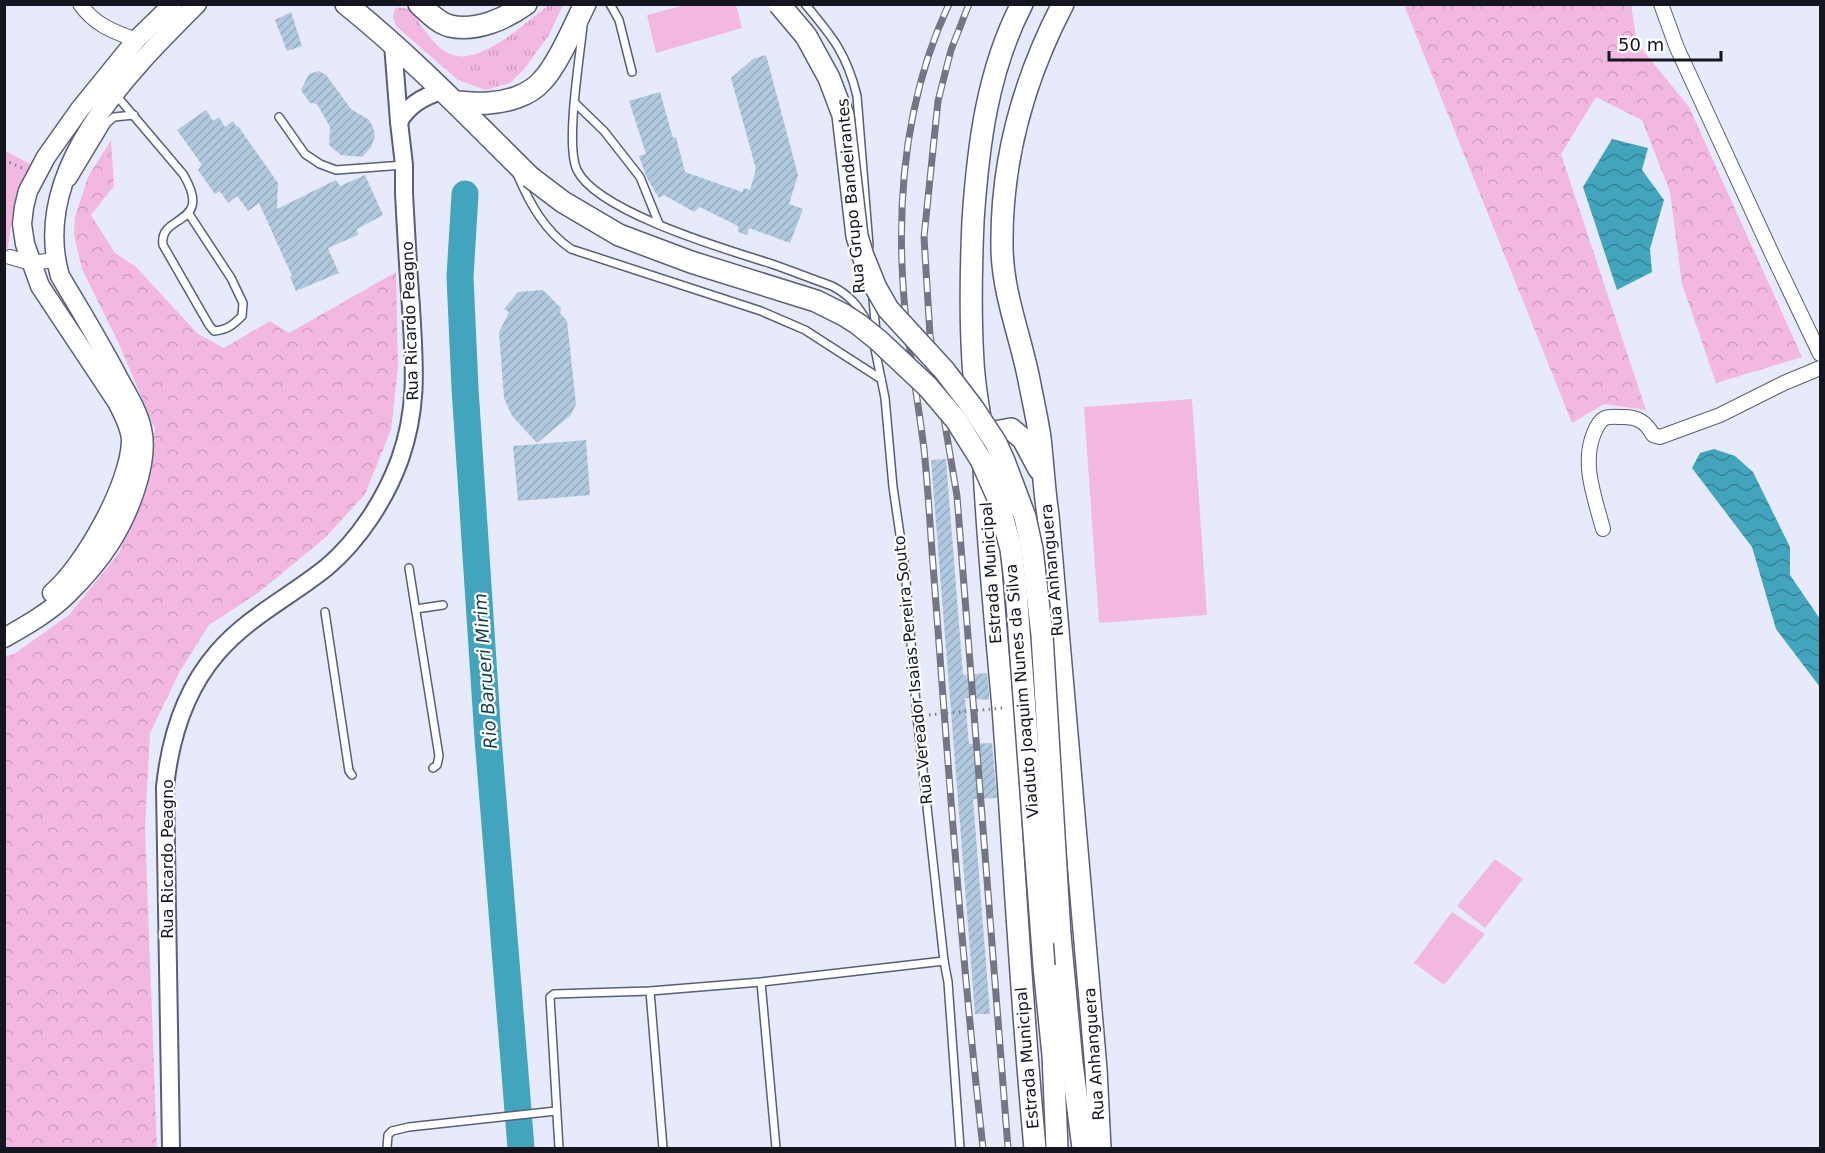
<svg xmlns="http://www.w3.org/2000/svg" width="1825" height="1153" viewBox="0 0 1825 1153" font-family="'DejaVu Sans',sans-serif">
	<defs>
		<pattern id="grass-tufts" width="24" height="20" patternUnits="userSpaceOnUse" patternTransform="scale(1.5)"><rect width="24" height="20" fill="#f3b8e2"/><path d="M3 7l-1-3M5 7V3M7 7l1-3M15 17l-1-3M17 17v-4M19 17l1-3" fill="none" stroke="#cf9dc1"/></pattern>
		<pattern id="forest-crowns" width="20" height="18" patternUnits="userSpaceOnUse" patternTransform="scale(1.5)"><rect width="20" height="18" fill="#f3b8e2"/><path d="M2 6a3 3 0 1 1 6 0M12 15a3 3 0 1 1 6 0" fill="none" stroke="#cf9dc1"/></pattern>
		<pattern id="water-waves" width="16" height="10" patternUnits="userSpaceOnUse" patternTransform="scale(1.5)"><rect width="16" height="10" fill="#43a5bd"/><path d="M0 5q4-4 8 0t8 0" fill="none" stroke="#378599"/></pattern>
		<pattern id="building-hatch" width="6" height="6" patternUnits="userSpaceOnUse" patternTransform="scale(1.5)"><rect width="6" height="6" fill="#b1c9df"/><path d="M-1 1l2-2M0 6l6-6M5 7l2-2" fill="none" stroke="#97acbf"/></pattern>
	</defs>
	<rect width="100%" height="100%" fill="#e6eafb"/>
	<path fill="url(#grass-tufts)" d="M550,4L563,5L549,35L525,68L510,83L486,90L458,80L396,26L393,16L395,8C399,8 405,7 409,10C413,12 417,20 420,24C435,45 449,63 476,54C503,45 527,21 550,4Z"/>
	<g fill="url(#forest-crowns)">
		<polygon points="1404,5 1631,5 1637,43 1689,107 1802,357 1716,383 1682,284 1670,192 1642,120 1596,97 1561,154 1646,410 1604,404 1572,423"/>
		<polygon points="111,140 114,186 91,215 115,253 136,267 198,334 224,348 270,321 289,333 396,272 398,368 391,430 365,494 326,537 258,593 209,625 180,671 150,733 145,828 157,1148 5,1148 4,657 14,654 69,615 119,553 142,493 155,429 119,344 82,269 74,235 75,217 88,177"/>
	</g>
	<g fill="#f3b8e2">
		<polygon points="689,4 736,5 742,28 656,53 647,15"/>
		<polygon points="5,151 32,165 20,184 13,210 8,248 5,250"/>
		<polygon points="1192,399 1207,615 1099,623 1084,407"/>
		<polygon points="1495,859 1523,879 1485,928 1457,906"/>
		<polygon points="1452,912 1485,934 1444,985 1414,963"/>
	</g>
	<g fill="url(#water-waves)">
		<polygon points="1612,139 1648,148 1642,170 1664,200 1650,249 1652,272 1617,290 1583,187"/>
		<polygon points="1714,449 1735,456 1753,472 1790,547 1790,575 1820,619 1820,687 1776,629 1752,547 1692,468 1700,453"/>
	</g>
	<g fill="none" stroke-linecap="round" stroke-linejoin="round">
		<polyline stroke="#43a5bd" stroke-width="27" points="465,194 460,277 465,388 488,738 521,1148"/>
	</g>
	<g fill="url(#building-hatch)">
		<polygon points="291,12 302,46 287,51 275,20"/>
		<polygon points="766,55 798,175 789,204 803,209 790,243 749,228 747,235 738,232 738,226 700,207 694,212 664,195 659,198 647,178 639,156 646,154 629,101 660,92 673,138 676,137 685,172 742,192 744,188 750,190 756,169 731,78 753,59"/>
		<polygon points="319,71 326,75 351,109 369,120 373,127 375,136 371,147 362,157 341,155 329,145 330,127 317,104 310,103 301,90 309,74"/>
		<polygon points="206,110 213,121 219,117 225,127 233,121 237,127 238,126 278,183 277,209 336,180 340,186 365,175 383,215 357,229 358,235 328,248 339,273 296,291 290,277 292,276 259,203 248,211 237,196 228,203 220,191 215,194 198,170 202,165 177,130"/>
		<polygon points="543,290 561,308 560,313 567,321 576,404 571,415 537,443 512,416 504,398 499,332 509,312 504,309 518,292"/>
		<polygon points="586,440 590,495 518,501 513,446"/>
		<polygon points="946,459 963,675 987,673 989,694 989,700 965,698 969,744 992,743 995,777 997,798 973,799 990,1014 975,1014 931,460"/>
	</g>
	<g fill="none" stroke-linecap="round" stroke-linejoin="round">
		<g stroke="#5a5e77" stroke-width="10">
			<g id="service">
				<polyline points="610,4 619,20 632,72"/>
				<path d="M805,4C832,36 847,54 857,96L869,246"/>
				<path d="M583,25C580,57 565,145 577,170C597,212 728,250 772,264C792,271 812,279 832,286C849,295 858,305 867,322"/>
				<path d="M116,95L183,174C215,227 158,213 163,245L209,325L214,331C227,330 233,325 242,316L243,303L231,278L189,214"/>
				<polyline points="575,103 604,131 640,177 659,224"/>
				<polyline points="279,117 305,154 320,164 336,170 404,165"/>
				<path d="M518,176C530,204 545,231 571,249L761,311L805,330L881,379"/>
				<polyline points="72,181 107,123 114,117 134,115"/>
				<polyline points="873,299 876,332"/>
				<polyline points="874,344 885,398 893,487 905,569 917,716 944,961"/>
				<polyline points="409,568 439,756 437,765 433,768"/>
				<polyline points="416,609 443,605"/>
				<polyline points="325,612 349,771 352,775"/>
				<polyline points="761,982 776,1148"/>
				<polyline points="650,991 663,1148"/>
				<polyline points="387,1148 388,1135 392,1131 409,1127 556,1111"/>
				<polyline points="559,1148 550,997 554,994 650,991 761,982 944,961 948,982 960,1148"/>
			</g>
		</g>
		<g stroke="#5a5e77" stroke-width="16">
			<g id="minor">
				<path d="M80,4C95,25 112,31 136,40"/>
				<polyline points="1661,4 1677,48 1773,256 1820,354"/>
				<polyline points="10,257 31,263 55,260"/>
				<path d="M1603,529C1595,498 1581,464 1594,433C1596,428 1599,421 1605,418C1610,416 1618,417 1623,417C1638,417 1646,422 1653,435L1660,437L1720,415L1784,383L1820,368"/>
			</g>
		</g>
		<g stroke="#5a5e77" stroke-width="20">
			<g id="tertiary">
				<path d="M399,122C408,105 424,96 442,91"/>
				<path d="M171,1148L165,787C170,740 185,690 217,653C249,616 290,597 327,567C359,540 386,498 400,459C419,405 414,362 411,307C408,269 406,231 404,193V165L399,122L393,44"/>
			</g>
		</g>
		<g stroke="#5a5e77" stroke-width="21">
			<g id="secondary">
				<path d="M52,593C84,566 130,484 131,441C131,428 123,414 117,402L40,286L25,244L22,224L24,207L28,191L46,157L80,109L136,40L173,4"/>
				<path d="M4,638C27,625 50,612 68,594C83,579 98,562 109,545C128,516 150,463 142,429C138,411 128,395 119,379C101,344 80,310 60,276C29,170 129,72 197,4"/>
			</g>
		</g>
		<g stroke="#5a5e77" stroke-width="24">
			<g id="primary">
				<path d="M346,4C412,57 470,118 530,177"/>
				<path d="M419,4C428,12 438,23 450,26C476,32 505,19 526,4"/>
				<path d="M1063,4C1024,79 1001,162 1002,246C1002,290 1019,332 1028,375C1032,396 1037,417 1040,438C1043,464 1044,489 1048,515L1096,1069L1100,1148"/>
				<path d="M455,102C466,102 477,104 488,103C506,102 529,96 542,81C558,64 574,26 585,4"/>
				<path d="M981,425C978,404 974,383 973,362C970,315 971,268 973,221C978,147 987,71 1022,4"/>
				<polyline points="983,449 995,432 1011,429 1023,439 1039,469"/>
				<path d="M984,468C988,548 996,628 1003,708C1014,855 1021,1002 1035,1148"/>
				<polyline points="1060,935 1072,1063 1083,1148"/>
				<polyline points="1044,966 1053,1055 1057,1148"/>
			</g>
		</g>
		<polyline stroke="#7b7d8b" stroke-width="3" stroke-dasharray="1.5 4.5" stroke-linecap="butt" points="4,160 22,168"/>
		<use href="#service" stroke="#fff" stroke-width="7"/>
		<use href="#minor" stroke="#fff" stroke-width="14"/>
		<use href="#tertiary" stroke="#fff" stroke-width="16"/>
		<use href="#secondary" stroke="#fff" stroke-width="18"/>
		<use href="#primary" stroke="#fff" stroke-width="21"/>
		<g stroke="#747684" stroke-width="7">
			<g id="rail">
				<path d="M949,4C906,96 896,199 904,299C908,349 918,399 924,449C928,487 930,526 933,565C948,759 961,954 983,1148"/>
				<polyline points="969,4 951,50 938,101 924,237 930,335 957,496 1008,1148"/>
			</g>
		</g>
		<use href="#rail" stroke="#fff" stroke-width="4.5" stroke-dasharray="14" stroke-linecap="butt"/>
		<g stroke="#5a5e77" stroke-width="24" stroke-linecap="butt">
			<g id="primary-bridge">
				<polyline points="779,4 806,36 829,78 843,115 857,236 863,256 876,288 888,309 944,370 973,408 996,443 1004,461 1025,517 1032,549 1042,635 1060,935"/>
				<polyline points="530,177 563,202 619,235 691,262 816,301 844,315 858,324 878,340 928,387 956,420 981,460 997,496 1011,549 1016,590 1044,966"/>
			</g>
		</g>
		<polyline stroke="#7b7d8b" stroke-width="3" stroke-dasharray="1.5 4.5" stroke-linecap="butt" points="917,716 1003,708"/>
		<use href="#primary-bridge" stroke="#fff" stroke-width="21"/>
	</g>
	<g text-anchor="middle" dominant-baseline="central" stroke-width="4.5" stroke-linejoin="round" paint-order="stroke">
		<g font-size="16" fill="#14151f" stroke="#fff">
			<text transform="translate(851 196) rotate(-95)">Rua Grupo Bandeirantes</text>
			<text transform="translate(410 321) rotate(-92)">Rua Ricardo Peagno</text>
			<text transform="translate(1052 570) rotate(-95)">Rua Anhanguera</text>
			<text transform="translate(991 573) rotate(-94)">Estrada Municipal</text>
			<text transform="translate(913 670) rotate(-96)">Rua Vereador Isaias Pereira Souto</text>
			<text transform="translate(1022 691) rotate(-95)">Viaduto Joaquim Nunes da Silva</text>
			<text transform="translate(167 859) rotate(-90)">Rua Ricardo Peagno</text>
			<text transform="translate(1094 1054) rotate(-94)">Rua Anhanguera</text>
			<text transform="translate(1027 1058) rotate(-95)">Estrada Municipal</text>
		</g>
		<g font-size="18" font-style="italic" fill="#133f4a" stroke="#fff">
			<text transform="translate(485 671) rotate(-94)">Rio Barueri Mirim</text>
		</g>
	</g>
	<rect width="1825" height="1153" fill="none" stroke="#14151f" stroke-width="12"/>
	<path d="M1609 51v9h112v-9" fill="none" stroke="#14151f" stroke-width="3"/>
	<text x="1618" y="51" font-size="18" fill="#14151f" stroke="#ffffff" stroke-width="4.5" paint-order="stroke">50 m</text>
</svg>
